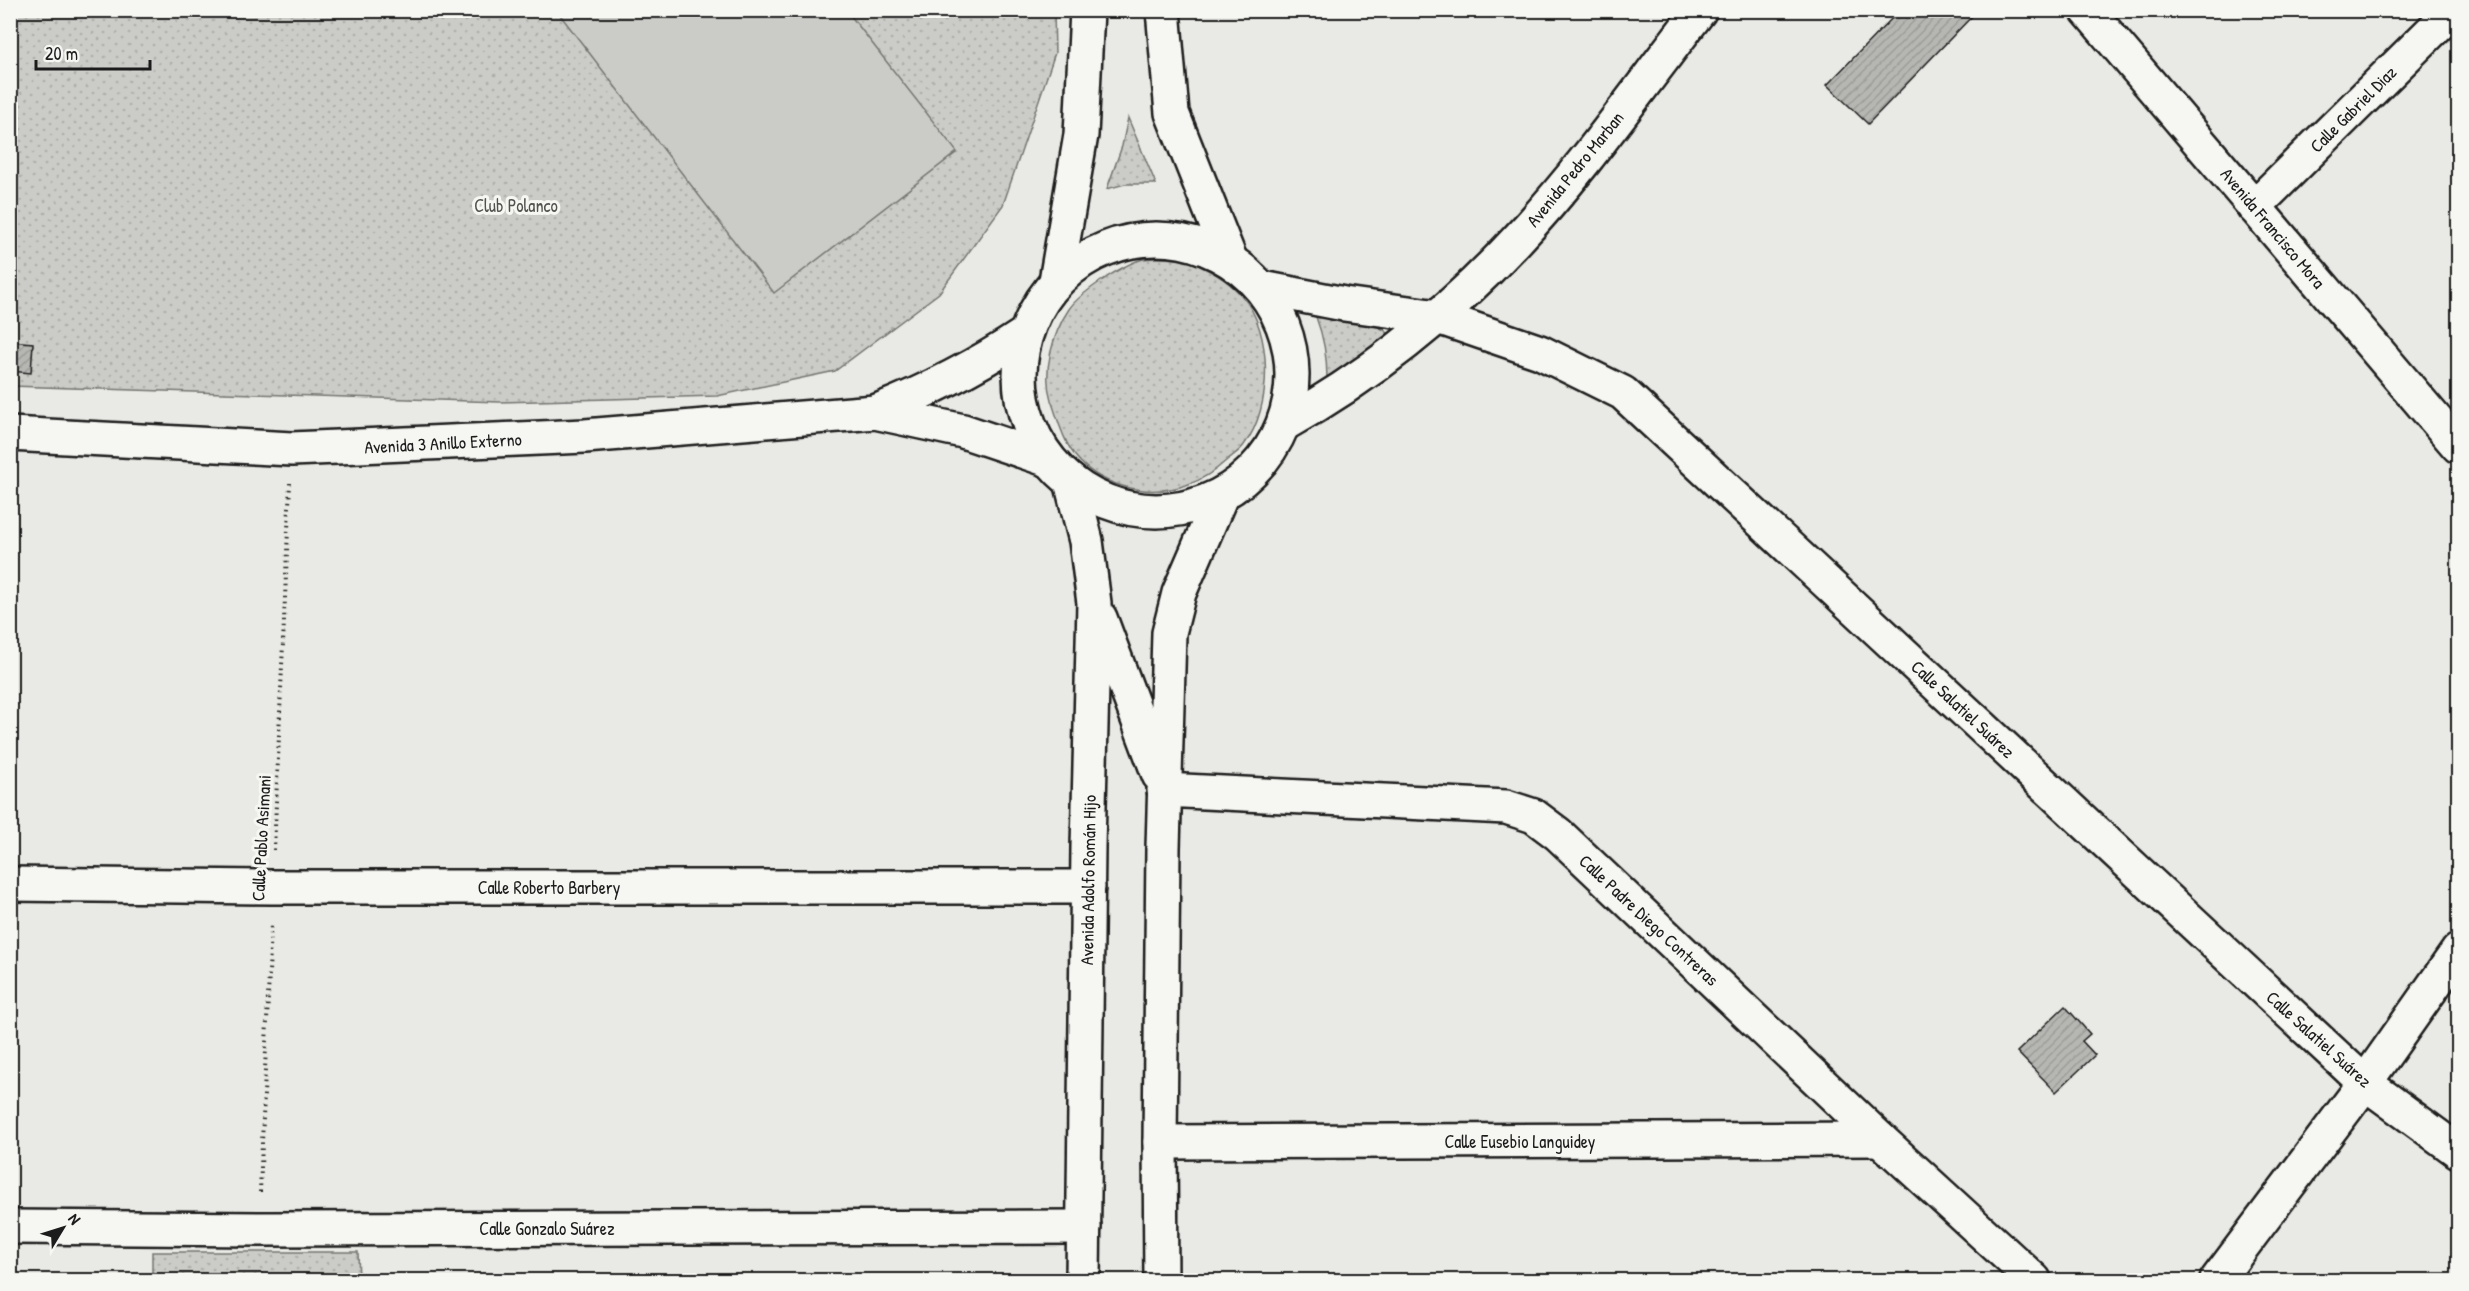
<svg xmlns="http://www.w3.org/2000/svg" width="2469" height="1291" viewBox="0 0 2469 1291" font-family="'Patrick Hand',sans-serif">
	<defs>
		<pattern id="green-dots" width="8" height="8" patternUnits="userSpaceOnUse" patternTransform="scale(1.5)"><rect width="8" height="8" fill="#cbcbc7"/><path d="M2 2h.1M6 6h.1" fill="none" stroke="#aeaeaa" stroke-width="1.8" stroke-linecap="round"/></pattern>
		<pattern id="building-hatch" width="6" height="6" patternUnits="userSpaceOnUse" patternTransform="scale(1.5)"><rect width="6" height="6" fill="#b6b6b3"/><path d="M-1 1l2-2M0 6l6-6M5 7l2-2" fill="none" stroke="#9c9c99"/></pattern>
	</defs>
	<rect width="100%" height="100%" fill="#e9e9e5"/>
	<filter id="ink" filterUnits="userSpaceOnUse"><feTurbulence type="fractalNoise" baseFrequency=".0167" numOctaves="2"/><feDisplacementMap in="SourceGraphic" scale="12" xChannelSelector="R" yChannelSelector="G"/><feConvolveMatrix kernelMatrix="1 2 1 2 8 2 1 2 1" color-interpolation-filters="sRGB"/></filter>
	<g filter="url(#ink)">
		<g fill="url(#green-dots)" stroke="#747472" stroke-width="1.5">
			<polygon points="11,11 1054,11 1055,53 1003,205 939,293 835,371 717,396 500,402 11,386"/>
			<polygon points="1128,118 1156,184 1125,184 1107,189 1122,146"/>
			<path d="M1185,259C1207,269 1225,277 1242,296C1273,331 1273,408 1244,445C1240,451 1233,455 1227,460C1216,470 1204,479 1189,484C1149,499 1095,487 1071,450C1061,435 1057,416 1051,400C1042,371 1053,333 1069,309C1080,293 1121,266 1140,260C1153,256 1172,259 1185,259Z"/>
			<path d="M1316,317C1334,319 1378,320 1390,335L1341,371L1327,378C1327,355 1324,338 1316,317Z"/>
			<polygon points="152,1252 358,1252 359,1280 152,1280"/>
		</g>
		<polygon fill="#cbcbc7" stroke="#747472" stroke-width="1.5" points="557,11 847,11 957,152 774,293"/>
		<g fill="url(#building-hatch)" stroke="#1c1c1c" stroke-width="1.5">
			<polygon points="1900,10 1978,10 1868,124 1827,85"/>
			<polygon points="10,341 33,343 31,373 10,371"/>
			<polygon points="2065,1006 2090,1034 2082,1041 2095,1055 2056,1092 2017,1052"/>
		</g>
		<g fill="none" stroke-linecap="round" stroke-linejoin="round">
			<g stroke="#1c1c1c" stroke-width="38">
				<g id="minor">
					<polyline points="2087,10 2458,446"/>
					<polyline points="2254,207 2453,10"/>
					<polyline points="1262,288 1344,304 1438,317 1540,352 1623,393 2365,1083 2458,1151"/>
					<path d="M875,412C928,391 977,366 1025,334"/>
					<path d="M1284,424C1370,376 1448,314 1515,242C1582,171 1640,87 1700,10"/>
					<polyline points="10,434 292,449 585,436 875,412 963,431 1049,460"/>
					<polyline points="1164,790 1506,807 1534,816 1558,834 1880,1139 2034,1280"/>
					<polyline points="10,884 272,887 1088,887"/>
					<polyline points="1160,1142 1880,1139"/>
					<polyline points="10,1227 259,1229 1084,1227"/>
					<polyline points="2217,1280 2365,1083 2458,951"/>
				</g>
			</g>
			<g stroke="#1c1c1c" stroke-width="38">
				<g id="major">
					<polyline points="1163,10 1172,113 1230,259"/>
					<circle cx="1156" cy="375" r="136"/>
					<polyline points="1056,281 1081,135 1087,10"/>
					<polyline points="1071,481 1086,541 1094,603 1088,847 1083,1280"/>
					<polyline points="1100,618 1159,775"/>
					<polyline points="1161,1280 1160,1142 1163,848 1169,633 1179,593 1221,496"/>
				</g>
			</g>
			<g stroke="#1c1c1c" stroke-width="4" stroke-dasharray="1.5 4.5" stroke-linecap="butt">
				<polyline points="274,850 290,483"/>
				<polyline points="260,1192 271,924"/>
			</g>
			<use href="#minor" stroke="#f6f6f2" stroke-width="33"/>
			<use href="#major" stroke="#f6f6f2" stroke-width="33"/>
		</g>
	</g>
	<g text-anchor="middle" dominant-baseline="central" stroke-width="6" stroke-linejoin="round" paint-order="stroke">
		<g font-size="18" fill="#1c1c1c" stroke="#f6f6f2">
			<text transform="translate(2353 109) rotate(-45)">Calle Gabriel Diaz</text>
			<text transform="translate(1575 169) rotate(-51)">Avenida Pedro Marban</text>
			<text transform="translate(2273 228) rotate(50)">Avenida Francisco Mora</text>
			<text transform="translate(443 443) rotate(-3)">Avenida 3 Anillo Externo</text>
			<text transform="translate(1963 709) rotate(43)">Calle Salatiel Suárez</text>
			<text transform="translate(261 838) rotate(-87)">Calle Pablo Asimani</text>
			<text transform="translate(1088 880) rotate(-89)">Avenida Adolfo Román Hijo</text>
			<text x="549" y="887">Calle Roberto Barbery</text>
			<text transform="translate(1649 920) rotate(43)">Calle Padre Diego Contreras</text>
			<text transform="translate(2319 1039) rotate(42)">Calle Salatiel Suárez</text>
			<text x="1520" y="1141">Calle Eusebio Languidey</text>
			<text x="547" y="1228">Calle Gonzalo Suárez</text>
		</g>
		<g font-size="18" fill="#51514f" stroke="#f6f6f2">
			<text x="516" y="205">Club Polanco</text>
		</g>
	</g>
	<rect width="2469" height="1291" fill="none" stroke="#f6f6f2" stroke-width="36"/>
	<rect x="18" y="18" width="2433" height="1255" fill="none" stroke="#1c1c1c" stroke-width="2" filter="url(#ink)"/>
	<g transform="translate(63 1228) rotate(52)" stroke="#f6f6f2" stroke-width="4.5" paint-order="stroke">
	<path d="M0-4.5L10 22L0 15L-10 22Z" fill="#1c1c1c"/>
	<text y="-9" font-size="16" font-weight="bold" text-anchor="middle" fill="#1c1c1c">N</text>
	</g>
	<path d="M36 60v9h114v-9" fill="none" stroke="#1c1c1c" stroke-width="3"/>
	<text x="45" y="60" font-size="18" fill="#1c1c1c" stroke="#f6f6f2" stroke-width="4.5" paint-order="stroke">20 m</text>
</svg>
